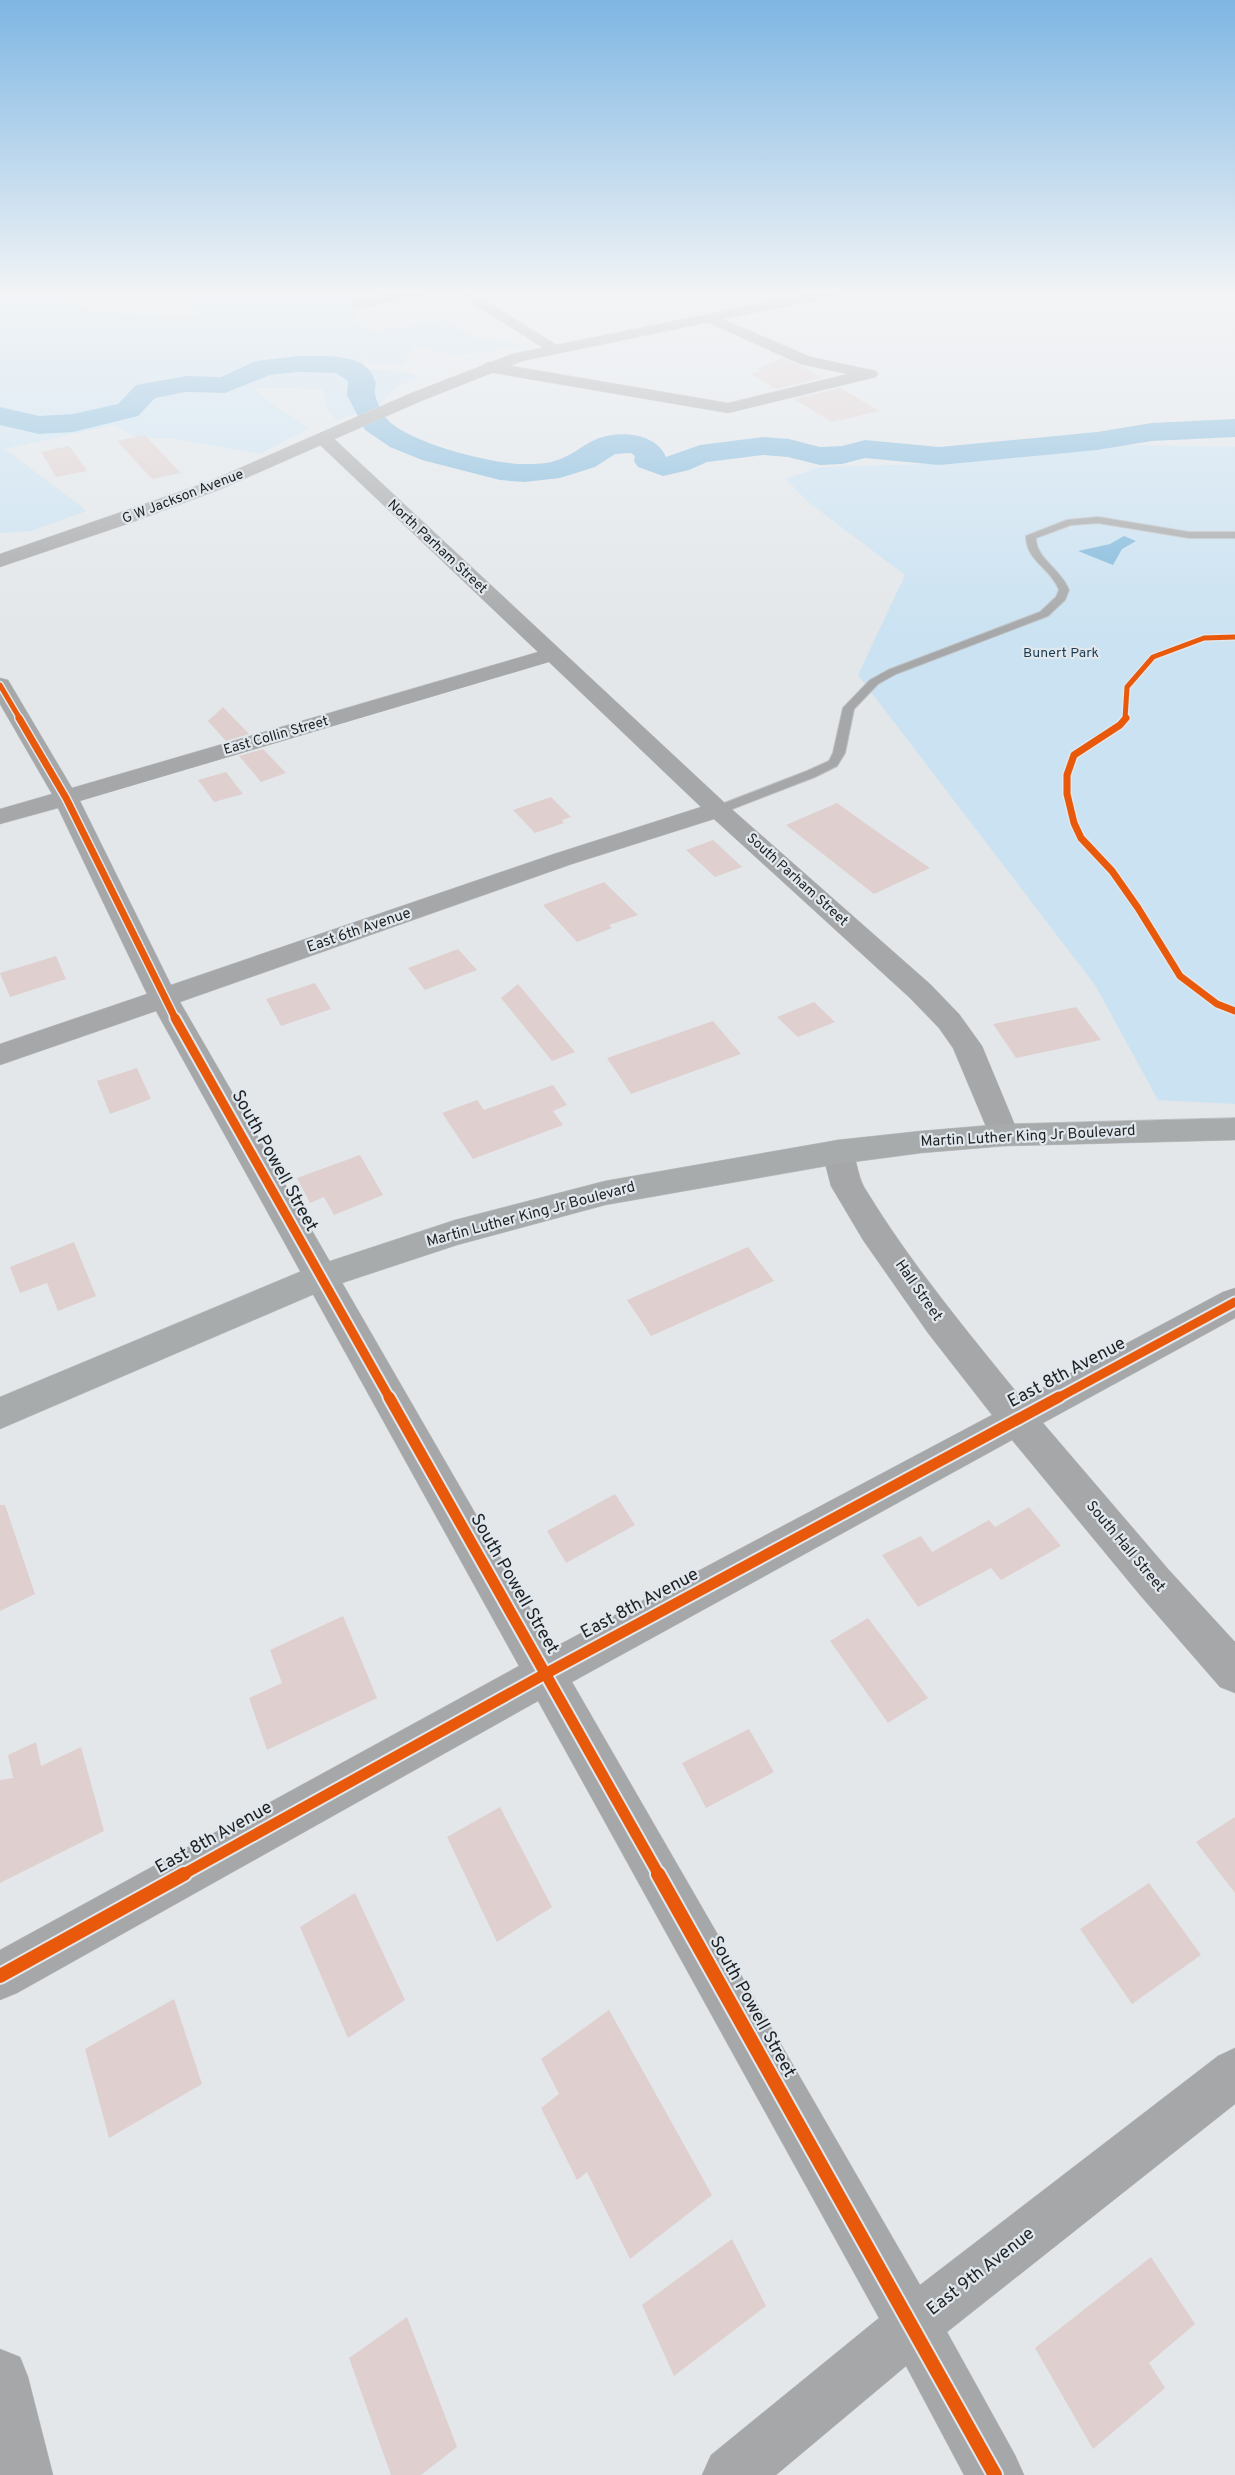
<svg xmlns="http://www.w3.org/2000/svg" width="1235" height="2475" viewBox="0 0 1235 2475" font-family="Overpass,sans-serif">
	<rect width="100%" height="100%" fill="#e3e7ea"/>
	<g fill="#cae2f2">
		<polygon points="0,290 50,290 64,300 90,311 173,318 204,315 189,300 224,294 183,290 368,290 350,323 377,331 446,321 473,338 526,345 457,355 412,346 404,364 369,364 364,356 364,368 405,372 420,378 399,385 378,406 336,420 329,412 322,389 253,388 271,403 309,428 260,454 173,439 135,437 114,425 5,449 87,511 31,531 0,533"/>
		<polygon points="1130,445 1235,447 1235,1104 1158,1100 1095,985 858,675 905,575 808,502 786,479 820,467 928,464"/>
	</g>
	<polygon fill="#80b8dc" points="1124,536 1136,541 1122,549 1113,565 1078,551 1110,544"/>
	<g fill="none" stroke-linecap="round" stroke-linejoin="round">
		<path fill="#80b8dc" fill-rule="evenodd" d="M298,356C322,357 366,351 375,381C377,385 374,390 375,394C376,400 382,414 387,419C405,440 473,458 501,462C515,464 532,465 546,463C570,459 581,445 599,438C622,430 657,434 666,457L700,445L763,437L789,439L820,447L842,446L865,440L939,447L1097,432L1152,423L1235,419V437L1152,441L1097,450L939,465L865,458L842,464L820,465L788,457L763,455L707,462L689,470L663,476L638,467L634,461L635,456L631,453L615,454L595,467L560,478L524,482L500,480L422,460L390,447L365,430L347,395L348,381L336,373L298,372L270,375L225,393L186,392L155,398L138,416L73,432L39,434L0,425V407L39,416L73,414L118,404L136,385L186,376L221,377L256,361Z"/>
	</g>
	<g fill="#dfd0cf">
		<polygon points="782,358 803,367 822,378 776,389 751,374 761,371 757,369"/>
		<polygon points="840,388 880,411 832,422 794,399"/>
		<polygon points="145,435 158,449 181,473 152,479 117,441"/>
		<polygon points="69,446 87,471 56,477 41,452"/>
		<polygon points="223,707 249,734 226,741 208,721"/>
		<polygon points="263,749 286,773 261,782 239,756"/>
		<polygon points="226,772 243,794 214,802 198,780"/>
		<polygon points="551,797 571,817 562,820 564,823 535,833 513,810"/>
		<polygon points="837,803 886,838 930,868 874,894 786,825"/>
		<polygon points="713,840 742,867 715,877 686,850"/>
		<polygon points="604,882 638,915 609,925 612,928 577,942 543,905"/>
		<polygon points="458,949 477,970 425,990 408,968"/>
		<polygon points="56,956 66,979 10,997 0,973"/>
		<polygon points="315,983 331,1009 281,1026 266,999"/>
		<polygon points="518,984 575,1052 552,1061 501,998"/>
		<polygon points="814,1002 835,1022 798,1037 777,1017"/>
		<polygon points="1076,1007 1101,1040 1016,1058 993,1024"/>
		<polygon points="713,1021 741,1054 631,1094 607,1058"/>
		<polygon points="137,1068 151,1099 110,1114 97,1081"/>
		<polygon points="553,1085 567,1105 553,1111 563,1125 473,1159 442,1113 477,1100 484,1110"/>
		<polygon points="360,1155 383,1195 334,1215 324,1197 310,1203 297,1178"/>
		<polygon points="74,1242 96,1296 58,1311 47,1283 20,1293 10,1267"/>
		<polygon points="748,1247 774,1281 651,1336 627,1300"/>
		<polygon points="615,1494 635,1525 566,1563 547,1531"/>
		<polygon points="0,1505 5,1505 35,1594 0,1611"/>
		<polygon points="1029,1507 1061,1546 1001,1580 991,1568 918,1607 882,1555 921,1536 932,1552 989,1520 995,1527"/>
		<polygon points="343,1616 377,1698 267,1750 249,1698 282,1683 270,1650"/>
		<polygon points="868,1618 928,1698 888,1723 830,1641"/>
		<polygon points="749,1729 774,1772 706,1808 682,1763"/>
		<polygon points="36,1742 41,1766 81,1747 104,1831 0,1883 0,1780 13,1778 8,1755"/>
		<polygon points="500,1807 552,1907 497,1942 447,1837"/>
		<polygon points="1235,1817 1235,1893 1196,1842"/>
		<polygon points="1149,1883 1201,1955 1132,2004 1080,1929"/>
		<polygon points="355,1893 405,2000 348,2038 300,1927"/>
		<polygon points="174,1999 202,2084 109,2138 85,2049"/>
		<polygon points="609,2010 712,2195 630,2259 587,2172 577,2180 541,2108 559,2094 541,2059"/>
		<polygon points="732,2239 766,2306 674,2376 642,2305"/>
		<polygon points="1151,2257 1195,2324 1149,2363 1165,2388 1093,2449 1035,2348"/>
		<polygon points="407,2317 457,2447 421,2475 391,2475 349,2358"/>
	</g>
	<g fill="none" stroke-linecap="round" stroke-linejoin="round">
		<g stroke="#c0c3c5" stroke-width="2">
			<path id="service" d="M1098,517L1189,532H1235V538H1189L1098,523L1071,525L1036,538C1036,559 1061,569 1069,590L1065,600L1048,616L896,674L878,684L854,709L845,753L837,766L815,777L722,813H714L712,810L714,807L807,771L829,761L833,753L843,708L870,680L888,670L1040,612L1056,597L1059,590C1051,568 1026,561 1026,536L1067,520Z"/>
		</g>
		<g stroke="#c0c3c5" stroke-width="1">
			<g id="minor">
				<polygon points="411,290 439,290 432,294 357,308 350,304 357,300"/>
				<polygon points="452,290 468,290 563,349 560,352 550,352"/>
				<polygon points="710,314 811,357 876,371 878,374 876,377 728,413 488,372 480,367 488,362 728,403 848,374 800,364 705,321 703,318"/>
				<path d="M324,434L330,435L727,805L930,984L959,1014L982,1046L1019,1135L1015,1143L1004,1146L993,1143L953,1048L939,1028L910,998L714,819L572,864L180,1002L553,1648L992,1415L928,1333L863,1240L831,1186L822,1152L827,1144L838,1140L849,1144C857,1157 857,1174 864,1187C910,1263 967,1331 1022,1399L1223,1292L1235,1288V1318L1043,1423L1168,1569L1235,1642V1693L1220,1687L1140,1595L1012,1440L572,1682L920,2285L1218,2056L1235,2048V2104L947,2332L1015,2455L1024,2475H964L906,2366L776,2475H702L711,2455L879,2318L538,1701L17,1993L0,2000V1950L519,1666L156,1011L0,1065V1044L147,994L58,808L0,824V809L52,794L0,704V678L8,680L11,685L72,788L538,652L318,443L315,439L318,435ZM549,662L701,807L554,854L171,985L80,801Z"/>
				<polygon points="0,2349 20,2357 28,2377 53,2475 0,2475"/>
			</g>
		</g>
		<g stroke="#c0c3c5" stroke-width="1">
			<polygon id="tertiary" points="826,290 852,290 845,294 522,361 421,401 221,489 130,523 0,567 0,554 208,482 409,394 512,354"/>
		</g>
		<g stroke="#c0c3c5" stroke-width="1">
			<polygon id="primary" points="1235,1118 1235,1140 1004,1146 921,1153 838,1164 605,1205 457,1245 333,1286 0,1429 0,1397 309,1268 455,1220 605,1181 838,1140 921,1131 1004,1124"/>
		</g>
		<use href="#service" fill="#a6a7a9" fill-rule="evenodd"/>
		<use href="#minor" fill="#a6a7a9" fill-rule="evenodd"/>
		<use href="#tertiary" fill="#a6a7a9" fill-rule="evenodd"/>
		<use href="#primary" fill="#a8abac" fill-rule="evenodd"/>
		<g stroke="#e0e7ed" stroke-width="8">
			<g id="cycleway-far4">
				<polyline points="0,685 20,719"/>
				<polyline points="1125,719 1127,687 1153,657 1204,638 1235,637"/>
			</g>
		</g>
		<g stroke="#e0e7ed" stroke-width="10">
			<g id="cycleway-far3">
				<polyline points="19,718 66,798 176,1020"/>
				<polyline points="1126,718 1120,725 1074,755 1067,775 1067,794 1074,823 1081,838 1112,871 1138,908 1180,976 1217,1004 1235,1011"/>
			</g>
		</g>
		<g stroke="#e0e7ed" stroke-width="13">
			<g id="cycleway-far2">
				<polyline points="175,1018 390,1399"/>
				<polyline points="1056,1399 1235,1302"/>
			</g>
		</g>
		<g stroke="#e0e7ed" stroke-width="15">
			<g id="cycleway-far1">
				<polyline points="389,1397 659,1875"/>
				<polyline points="182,1875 545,1674 1059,1397"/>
			</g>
		</g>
		<g stroke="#e0e7ed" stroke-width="18">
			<g id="cycleway">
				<polyline points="658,1874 995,2475"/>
				<polyline points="0,1976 184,1874"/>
			</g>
		</g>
		<use href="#cycleway-far4" stroke="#e8590c" stroke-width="5"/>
		<use href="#cycleway-far3" stroke="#e8590c" stroke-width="7"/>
		<use href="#cycleway-far2" stroke="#e8590c" stroke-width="9"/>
		<use href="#cycleway-far1" stroke="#e8590c" stroke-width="11"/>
		<use href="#cycleway" stroke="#e8590c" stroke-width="14"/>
	</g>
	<linearGradient id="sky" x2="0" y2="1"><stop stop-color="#7eb6e3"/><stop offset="0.46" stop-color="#f2f4f6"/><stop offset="1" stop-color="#f2f4f6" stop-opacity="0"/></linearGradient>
	<rect width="1235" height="636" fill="url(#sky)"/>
	<g text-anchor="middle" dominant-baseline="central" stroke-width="4.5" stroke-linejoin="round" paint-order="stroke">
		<g font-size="14" fill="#1e2123" stroke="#e0e7ed">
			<text transform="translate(183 497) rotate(-21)">G W Jackson Avenue</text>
			<text transform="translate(437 547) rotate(43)">North Parham Street</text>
			<text transform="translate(276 736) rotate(-16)">East Collin Street</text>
			<text transform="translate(797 880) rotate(42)">South Parham Street</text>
		</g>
		<g font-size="14" fill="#1b3d53" stroke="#e0e7ed">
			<text x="1061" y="653">Bunert Park</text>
		</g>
		<g font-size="15" fill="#1e2123" stroke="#e0e7ed">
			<text transform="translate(359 931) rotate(-19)">East 6th Avenue</text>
			<text transform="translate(1028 1137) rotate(-3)">Martin Luther King Jr Boulevard</text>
			<text transform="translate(531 1215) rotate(-15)">Martin Luther King Jr Boulevard</text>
			<text transform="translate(918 1291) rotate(55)">Hall Street</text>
			<text transform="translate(1125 1547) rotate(50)">South Hall Street</text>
		</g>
		<g font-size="18" fill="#1e2123" stroke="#e0e7ed">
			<text transform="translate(274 1161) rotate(61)">South Powell Street</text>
			<text transform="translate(1067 1373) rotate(-28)">East 8th Avenue</text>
			<text transform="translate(514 1584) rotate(60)">South Powell Street</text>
			<text transform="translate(640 1604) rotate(-28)">East 8th Avenue</text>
			<text transform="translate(214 1838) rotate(-29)">East 8th Avenue</text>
			<text transform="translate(752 2007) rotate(61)">South Powell Street</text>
			<text transform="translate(981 2272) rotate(-38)">East 9th Avenue</text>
		</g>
	</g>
</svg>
